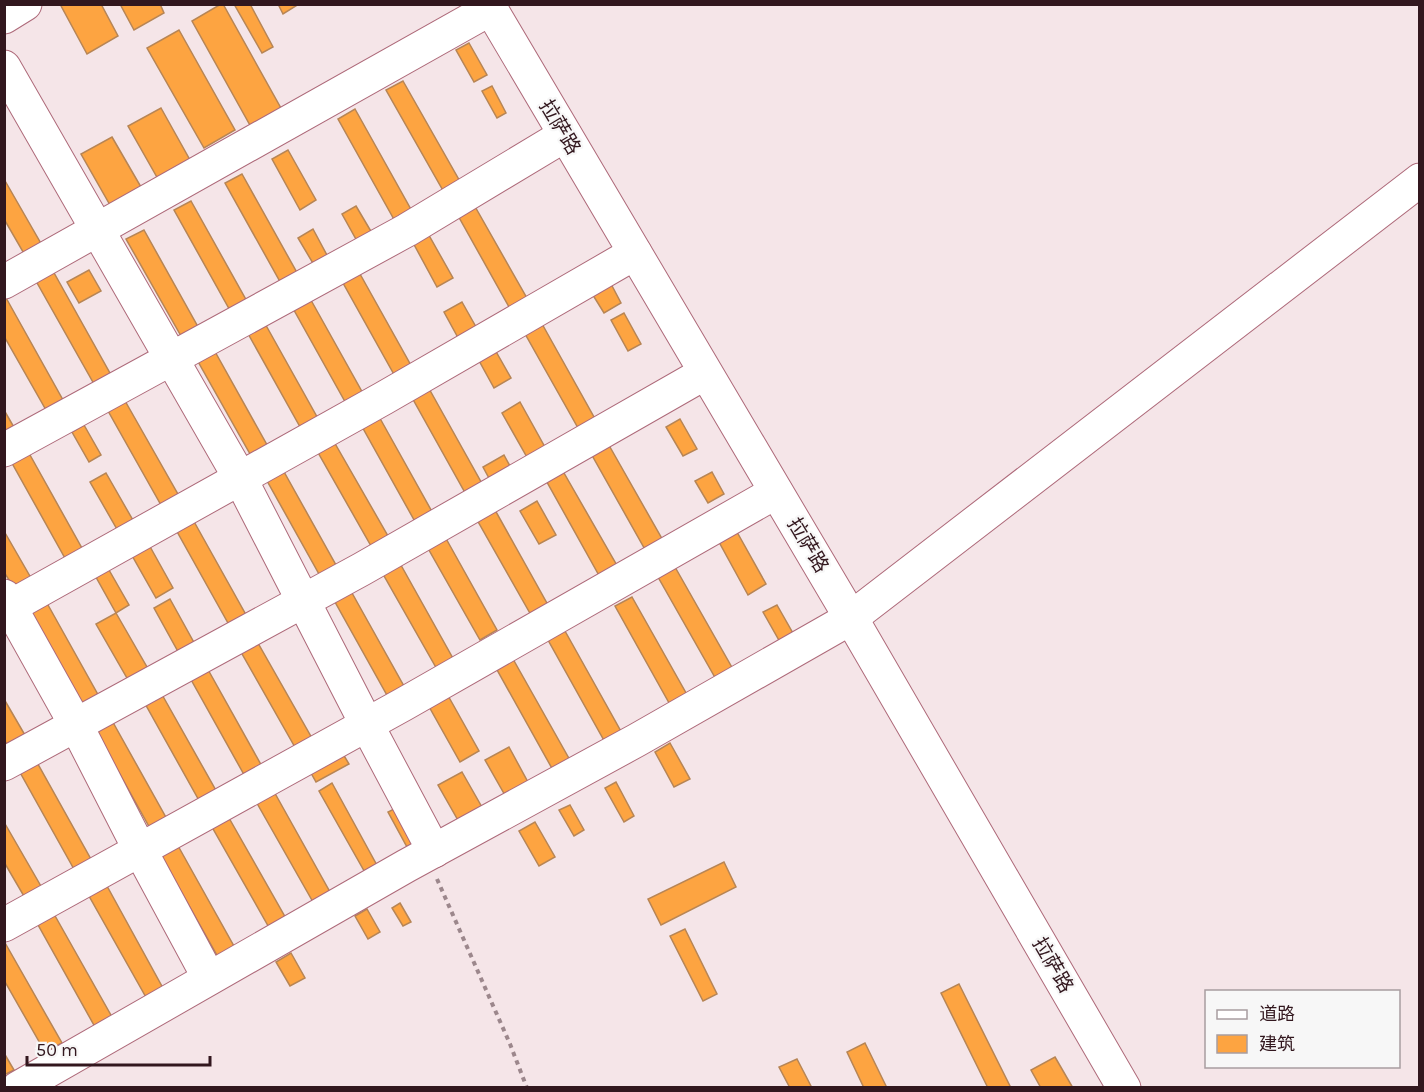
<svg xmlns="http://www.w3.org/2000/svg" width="1424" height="1092" viewBox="0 0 1424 1092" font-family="Karla,'Noto Sans SC',sans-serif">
	<rect width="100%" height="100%" fill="#f5e5e8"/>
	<g fill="#fda441" stroke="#b78555" stroke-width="1.5">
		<polygon points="60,4 101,4 118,36 87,54"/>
		<polygon points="120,4 160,4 164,13 134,30"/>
		<polygon points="221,4 223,4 282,110 251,127 192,21"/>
		<polygon points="234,4 250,4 273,47 262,53"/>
		<polygon points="278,4 299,4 283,14"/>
		<polygon points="179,30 235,130 204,148 147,48"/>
		<polygon points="469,43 487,75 474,82 456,50"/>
		<polygon points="403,81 462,185 445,194 386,90"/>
		<polygon points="492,86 506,113 497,118 482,91"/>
		<polygon points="161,108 190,160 158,179 128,126"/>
		<polygon points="355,109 413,213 396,223 338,119"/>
		<polygon points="112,137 141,187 110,205 81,154"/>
		<polygon points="288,150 316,200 300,210 272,159"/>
		<polygon points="242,174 300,278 283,287 225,183"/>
		<polygon points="4,179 43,247 26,257 4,219"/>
		<polygon points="191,201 249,305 232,314 174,210"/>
		<polygon points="473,203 532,307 514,316 456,212"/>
		<polygon points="356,206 372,233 357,241 342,214"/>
		<polygon points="313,229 328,257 314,265 298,238"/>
		<polygon points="144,230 202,334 185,343 126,239"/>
		<polygon points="426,230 453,278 437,287 411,239"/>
		<polygon points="355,265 413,369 396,378 338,274"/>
		<polygon points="89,270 101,291 79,303 67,282"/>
		<polygon points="53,271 111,375 94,384 36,281"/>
		<polygon points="610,282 621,303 604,313 591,292"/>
		<polygon points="307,293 365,397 348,407 290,303"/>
		<polygon points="5,296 63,400 46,410 4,336"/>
		<polygon points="462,302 480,334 462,345 444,312"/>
		<polygon points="624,313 641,344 628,351 611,320"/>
		<polygon points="263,320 321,424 304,434 246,330"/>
		<polygon points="541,322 599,426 582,435 524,332"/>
		<polygon points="213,348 271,452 254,461 196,358"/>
		<polygon points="494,348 511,378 494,388 477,357"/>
		<polygon points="427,385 485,489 468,498 410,394"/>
		<polygon points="120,392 179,496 161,505 103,402"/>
		<polygon points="520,402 546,449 528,459 502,413"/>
		<polygon points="4,410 15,429 4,435"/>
		<polygon points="377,413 435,517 418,527 360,423"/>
		<polygon points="680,419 697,449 683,456 666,427"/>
		<polygon points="84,425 101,455 89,462 72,432"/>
		<polygon points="333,440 392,543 375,553 316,449"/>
		<polygon points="606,440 665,544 647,553 589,450"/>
		<polygon points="25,446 83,550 66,560 8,456"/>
		<polygon points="504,455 511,468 490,480 483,467"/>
		<polygon points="560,466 619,569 601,579 543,475"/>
		<polygon points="283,470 341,574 324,583 266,479"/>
		<polygon points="712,472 724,494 708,503 695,481"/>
		<polygon points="106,473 134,522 118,531 90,482"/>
		<polygon points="490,501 548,605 531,615 472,511"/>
		<polygon points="537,501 556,535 539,544 520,511"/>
		<polygon points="192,518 250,622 233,632 175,528"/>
		<polygon points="439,526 497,630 480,640 421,536"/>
		<polygon points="4,531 31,578 14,588 4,572"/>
		<polygon points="737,532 766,584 748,595 719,542"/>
		<polygon points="148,543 173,588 156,598 130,552"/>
		<polygon points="397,558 455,662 438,671 379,567"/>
		<polygon points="105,563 129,605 116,613 92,570"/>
		<polygon points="675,567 734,671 717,681 658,577"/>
		<polygon points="347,584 405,688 388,697 330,593"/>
		<polygon points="43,596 101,700 84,710 26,606"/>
		<polygon points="632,597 690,700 673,710 615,606"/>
		<polygon points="170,599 197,648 181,657 154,608"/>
		<polygon points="777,605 794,635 780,642 763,612"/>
		<polygon points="116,613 151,674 131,685 96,624"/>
		<polygon points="565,631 623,735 606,744 548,640"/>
		<polygon points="254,636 313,740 296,749 237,645"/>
		<polygon points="513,659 571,762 554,772 496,668"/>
		<polygon points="206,666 264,770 247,780 189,676"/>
		<polygon points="160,691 218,794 201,804 143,700"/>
		<polygon points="446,692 479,751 460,762 427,703"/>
		<polygon points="4,699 29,742 11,752 4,739"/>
		<polygon points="110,717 168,821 151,830 93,726"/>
		<polygon points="670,743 690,779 674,787 655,752"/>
		<polygon points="509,747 529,784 506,797 485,760"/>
		<polygon points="343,754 349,764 316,782 311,773"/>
		<polygon points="34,757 92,861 75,871 17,767"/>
		<polygon points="462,772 483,809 459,822 438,785"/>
		<polygon points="616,782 634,816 624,822 605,788"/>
		<polygon points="332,783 379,869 367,876 319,791"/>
		<polygon points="272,788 330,892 313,902 254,798"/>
		<polygon points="570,805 584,830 574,836 559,810"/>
		<polygon points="398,807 417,842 407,847 388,812"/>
		<polygon points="229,818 288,922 271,931 212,827"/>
		<polygon points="4,822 42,888 25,898 4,862"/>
		<polygon points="535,822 555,857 539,866 519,831"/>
		<polygon points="177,844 235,948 218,957 160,854"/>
		<polygon points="724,862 736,887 661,925 648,899"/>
		<polygon points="107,886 164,990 147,999 89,896"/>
		<polygon points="400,903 411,922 403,926 392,908"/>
		<polygon points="367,909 380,932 368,939 355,916"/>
		<polygon points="54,914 112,1017 95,1027 37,923"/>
		<polygon points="685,929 717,994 703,1001 670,936"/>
		<polygon points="4,941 62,1043 45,1052 4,980"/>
		<polygon points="291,953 305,978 290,986 276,962"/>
		<polygon points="959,984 1011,1088 988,1088 941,993"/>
		<polygon points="865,1043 887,1088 864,1088 847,1052"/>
		<polygon points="4,1053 14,1070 4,1075"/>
		<polygon points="1055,1057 1073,1088 1041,1088 1031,1070"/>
		<polygon points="797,1059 812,1088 790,1088 779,1067"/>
	</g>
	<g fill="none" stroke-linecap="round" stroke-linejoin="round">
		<g stroke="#ae6a7a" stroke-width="35">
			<g id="minor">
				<polyline points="488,4 851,618 1124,1088"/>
				<polyline points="4,17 25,4"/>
				<polyline points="4,67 240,478 367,725 434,851"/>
				<polyline points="4,282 490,9"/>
				<polyline points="4,450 407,230 565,135"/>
				<polyline points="4,596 76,725 140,850 209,978"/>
				<polyline points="4,610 384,398 635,253"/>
				<polyline points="4,764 362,569 705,373"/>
				<polyline points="4,925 404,704 776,492"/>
				<polyline points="18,1088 406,866 637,740 851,618 1420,180"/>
			</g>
		</g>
		<polyline stroke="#9c878c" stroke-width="4" stroke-dasharray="4.5 4.5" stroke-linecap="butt" points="437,879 510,1044 527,1088"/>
		<use href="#minor" stroke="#fff" stroke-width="33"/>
	</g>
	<g text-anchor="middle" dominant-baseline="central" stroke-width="4.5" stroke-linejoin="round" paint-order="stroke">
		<g font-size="20" fill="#32171e" stroke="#f7f7f7">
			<text transform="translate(560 127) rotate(59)">拉萨路</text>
			<text transform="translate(808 545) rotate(59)">拉萨路</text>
			<text transform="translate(1053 965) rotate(60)">拉萨路</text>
		</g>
	</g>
	<rect width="1424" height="1092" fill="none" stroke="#32171e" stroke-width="12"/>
	<rect x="1205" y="990" width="195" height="78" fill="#f7f7f7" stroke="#a89da0" stroke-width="1.5"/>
	<rect x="1217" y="1010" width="30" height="9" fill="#ffffff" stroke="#a89da0" stroke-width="1.5"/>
	<text x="1259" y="1020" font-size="18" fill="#32171e">道路</text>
	<rect x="1217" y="1035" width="30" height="18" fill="#fda441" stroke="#a89da0" stroke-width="1.5"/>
	<text x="1259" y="1050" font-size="18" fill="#32171e">建筑</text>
	<path d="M27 1056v9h183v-9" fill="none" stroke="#32171e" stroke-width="3"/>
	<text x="36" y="1056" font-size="18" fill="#32171e" stroke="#f7f7f7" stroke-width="4.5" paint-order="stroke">50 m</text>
</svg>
